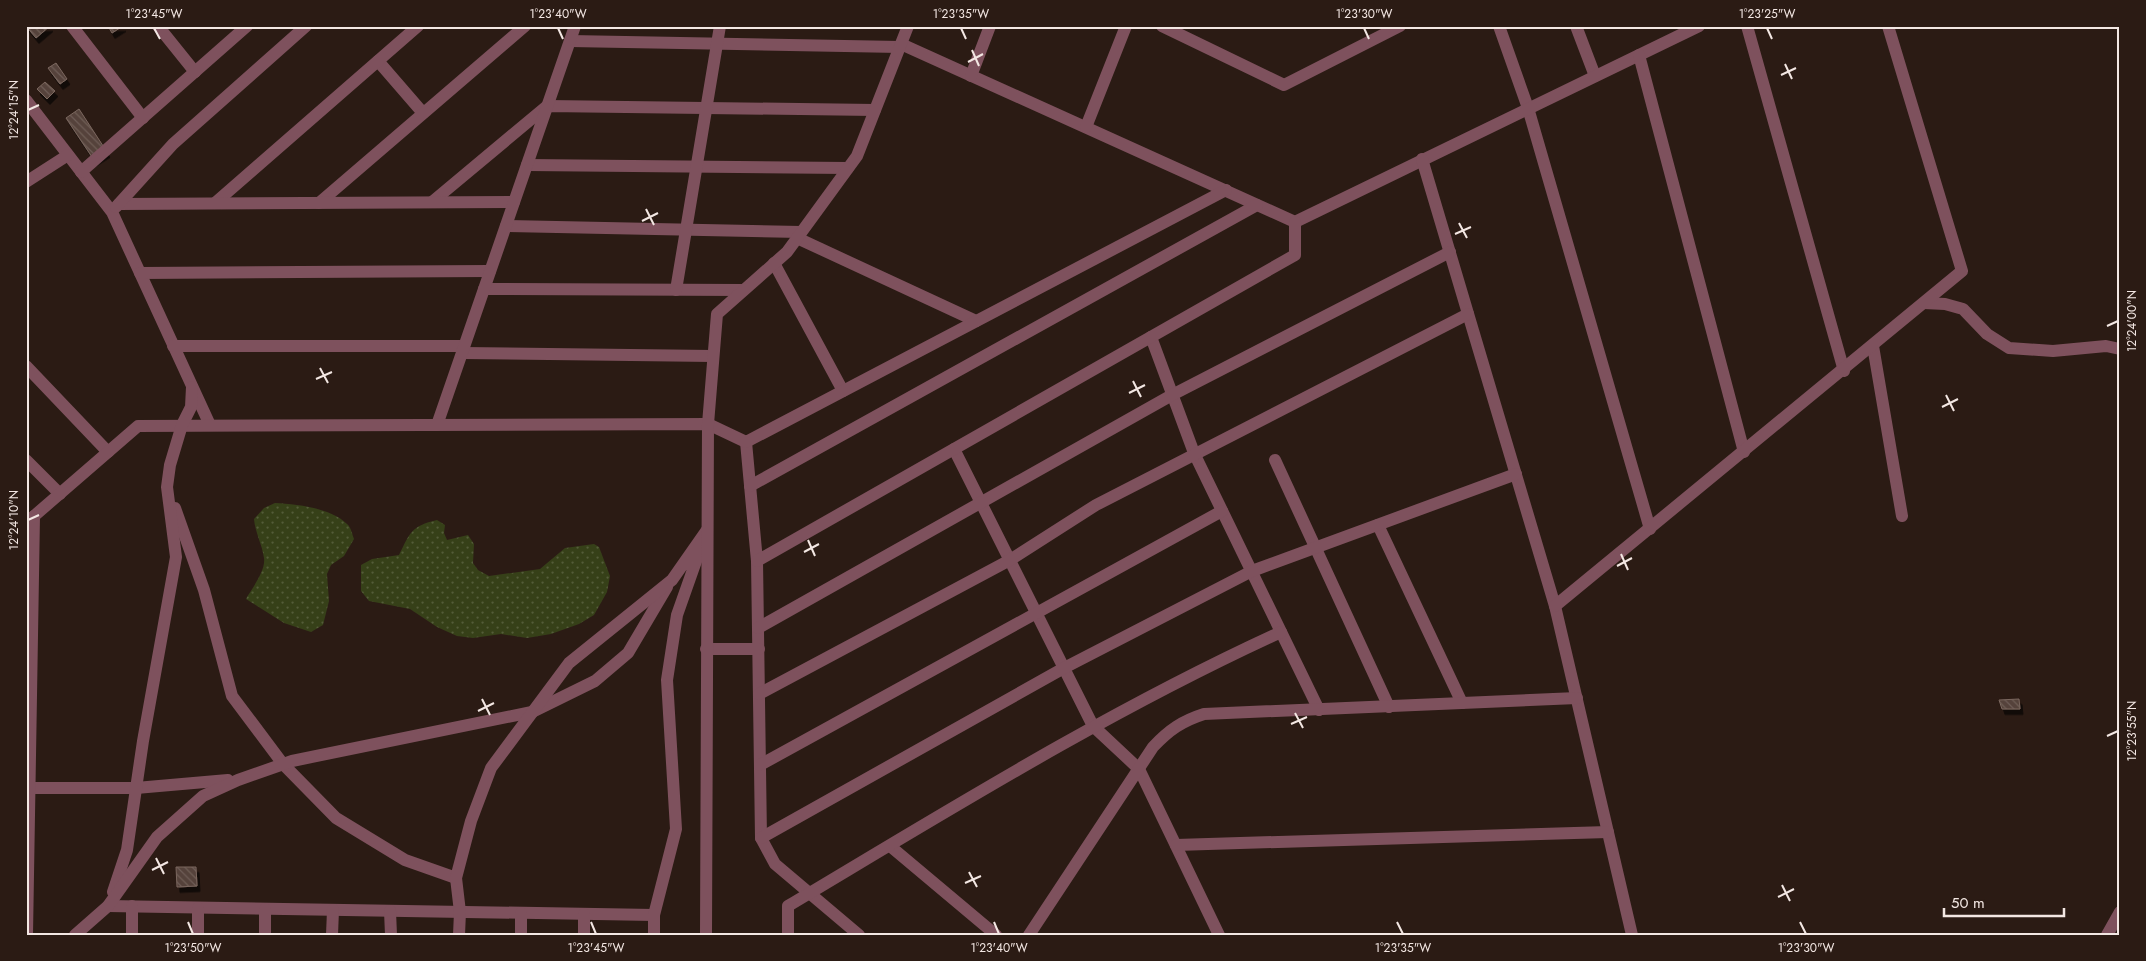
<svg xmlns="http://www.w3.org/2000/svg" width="2146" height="961" viewBox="0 0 2146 961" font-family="Jost,sans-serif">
	<defs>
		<pattern id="grass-dots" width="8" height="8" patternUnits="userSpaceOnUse" patternTransform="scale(1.25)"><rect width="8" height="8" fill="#364018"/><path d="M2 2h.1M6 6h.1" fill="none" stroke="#545c39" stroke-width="1.8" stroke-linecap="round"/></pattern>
		<pattern id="building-back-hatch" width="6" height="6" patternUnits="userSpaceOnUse" patternTransform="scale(1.25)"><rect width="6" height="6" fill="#55423a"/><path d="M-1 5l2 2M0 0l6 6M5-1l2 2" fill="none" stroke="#6e5d56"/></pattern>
		<filter id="shadow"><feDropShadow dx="3" dy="5.5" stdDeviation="0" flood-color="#0009"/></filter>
	</defs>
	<rect width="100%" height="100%" fill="#2b1b14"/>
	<g fill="url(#grass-dots)">
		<path d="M275,503C296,504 331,508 347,524C351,527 352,534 354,539L344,556L331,565L327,574L329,601L323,625L311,632L284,623L246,599C252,588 266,571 264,558C262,544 255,532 254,519L264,508Z"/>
		<path d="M437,520L445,525L444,533L447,540L468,535L474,544L473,563L478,570L489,576L540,569L565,548L594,544L599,547L610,576L607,592L594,615L579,624L551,634L527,638L501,634L473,638L457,636L437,627L410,609L369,601L361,591V565L372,559L399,555C410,533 411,526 437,520Z"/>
	</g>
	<g fill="url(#building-back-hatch)" stroke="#7b675f" filter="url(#shadow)">
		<polygon points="26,26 50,26 36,38"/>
		<polygon points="108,26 123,26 112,33"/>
		<polygon points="56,63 67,79 60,84 48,68"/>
		<polygon points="45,82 55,91 47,99 37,89"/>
		<polygon points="79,109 107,152 94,160 66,118"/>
		<polygon points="2019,699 2020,709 2002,709 1999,700"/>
		<polygon points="176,867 196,867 197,886 177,887"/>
	</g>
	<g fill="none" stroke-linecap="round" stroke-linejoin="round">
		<g stroke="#7e515d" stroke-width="12">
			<polyline points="72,26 143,118"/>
			<polyline points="158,26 195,72"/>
			<polyline points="1162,26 1284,85 1400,26"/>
			<polyline points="1499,26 1528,108 1650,529"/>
			<polyline points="1576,26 1595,76"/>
			<polyline points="1747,26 1844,371"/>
			<polyline points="570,41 900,47"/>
			<polyline points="901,44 1295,222 1699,26"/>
			<polyline points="1639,55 1744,452"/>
			<polyline points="378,61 423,113"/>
			<polyline points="971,76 990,26"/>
			<polyline points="26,100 112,212 210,425"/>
			<polyline points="1086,127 1126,26"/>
			<polyline points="1422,159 1555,606 1632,935"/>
			<polyline points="527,165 848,168"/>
			<polyline points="81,172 247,26"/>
			<polyline points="26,182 68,155"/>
			<polyline points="432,202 547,106 875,110"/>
			<polyline points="215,203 418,26"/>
			<polyline points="319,203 525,26"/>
			<polyline points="119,204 514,202"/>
			<polyline points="116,207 173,144 306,26"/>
			<polyline points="506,226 801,232"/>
			<polyline points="797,238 976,321"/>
			<polyline points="774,263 843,391"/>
			<polyline points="140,273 490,271"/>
			<polyline points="484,289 743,290"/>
			<polyline points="676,290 720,26"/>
			<polyline points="1924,303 1945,304 1963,309 1987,334 2009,348 2053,351 2106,346 2120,349"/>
			<polyline points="1151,337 1194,453 1319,710"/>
			<polyline points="173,346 464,346"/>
			<polyline points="1873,346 1902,516"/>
			<polyline points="462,353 713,356"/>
			<polyline points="26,366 108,452"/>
			<polyline points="437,425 575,26"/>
			<polyline points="746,442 757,561 761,838 775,864 859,935"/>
			<polyline points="954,449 1093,726 1139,769 1219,935"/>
			<polyline points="26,460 60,494"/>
			<polyline points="1275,460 1389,707"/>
			<polyline points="750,486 1257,205"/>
			<polyline points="175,508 204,590 232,696 283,764 336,818 405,860 456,878"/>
			<polyline points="26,523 138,426 708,424 746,442 1226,190"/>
			<polyline points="1378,525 1462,703"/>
			<polyline points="757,561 1295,255 1295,222"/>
			<polyline points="1555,606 1962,271 1888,26"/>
			<polyline points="758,628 1172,395 1450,252"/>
			<polyline points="706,649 759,649"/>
			<polyline points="759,694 1010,560 1096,505 1468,314"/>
			<polyline points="760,765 1222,511"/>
			<polyline points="26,788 136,788 228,780"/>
			<polyline points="761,838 1064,668 1252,571 1516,474"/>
			<polyline points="1176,845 1608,832"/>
			<polyline points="890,846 996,935"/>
			<polyline points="113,892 127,850 143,741 176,557 167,487 170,465 182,425 191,407 192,387"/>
			<polyline points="108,906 654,915"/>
			<polyline points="265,909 265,935"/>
			<polyline points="390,911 391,935"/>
			<polyline points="27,935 34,516"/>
			<polyline points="75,935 108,906 157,837 203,796 238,780 292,761 532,712 595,681 628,653 667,587"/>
			<polyline points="132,935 132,906"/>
			<polyline points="198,935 198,908"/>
			<polyline points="332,935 333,910"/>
			<polyline points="459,935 460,912 456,878 471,821 491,768 569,663 672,580 707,530 677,615 667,680 676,829 654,915 654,935"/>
			<polyline points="521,935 521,913"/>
			<polyline points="584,935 584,914"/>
			<polyline points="706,935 708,424 717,314 787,252 857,156 908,26"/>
			<path d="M788,935V906C949,810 1110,710 1281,632"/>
			<path d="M1029,935L1153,747C1169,730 1182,721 1204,714L1577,698"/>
			<polyline points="2107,935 2120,912"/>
		</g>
	</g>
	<path fill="none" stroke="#f3e7e3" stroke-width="2" d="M154,28L160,39M558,28L563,39M961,28L966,39M1364,28L1369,39M1767,28L1772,39M972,50L979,66M968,62L983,54M1785,64L1792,79M1781,75L1796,68M28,110L39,105M646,209L654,225M642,221L658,213M1459,223L1467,238M1455,234L1471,227M2107,326L2118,321M320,368L328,383M316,379L332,372M1133,381L1141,397M1129,393L1145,385M1946,395L1954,411M1942,407L1958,399M28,520L39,515M808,540L815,556M804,552L819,544M1621,554L1628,570M1617,566L1632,558M482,699L490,715M478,711L494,703M1295,713L1303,728M1291,724L1307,717M2107,736L2118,731M156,858L164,874M152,870L168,862M969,872L977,887M965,883L981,876M1782,885L1790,901M1778,897L1794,889M188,922L193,934M591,922L596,934M994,922L999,934M1397,922L1403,934M1800,922L1806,934"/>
	<rect width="2146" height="961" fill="none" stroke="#2b1b14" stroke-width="55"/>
	<path d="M1944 908v8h120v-8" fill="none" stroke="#f3e7e3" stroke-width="2.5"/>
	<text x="1951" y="908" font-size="15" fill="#f3e7e3" stroke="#2b1b14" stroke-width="4" paint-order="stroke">50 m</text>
	<rect x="28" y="28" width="2090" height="906" fill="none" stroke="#f3e7e3" stroke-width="2"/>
	<g font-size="12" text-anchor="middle" fill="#f3e7e3">
		<text x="154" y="18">1°23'45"W</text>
		<text x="558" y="18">1°23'40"W</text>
		<text x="961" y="18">1°23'35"W</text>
		<text x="1364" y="18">1°23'30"W</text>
		<text x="1767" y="18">1°23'25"W</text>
		<text transform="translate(14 110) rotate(-90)" y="4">12°24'15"N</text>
		<text transform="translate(2132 321) rotate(-90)" y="4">12°24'00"N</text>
		<text transform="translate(14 520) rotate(-90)" y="4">12°24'10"N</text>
		<text transform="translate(2132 731) rotate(-90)" y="4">12°23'55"N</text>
		<text x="193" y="952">1°23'50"W</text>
		<text x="596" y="952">1°23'45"W</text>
		<text x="999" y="952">1°23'40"W</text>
		<text x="1403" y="952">1°23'35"W</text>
		<text x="1806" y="952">1°23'30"W</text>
	</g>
</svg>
